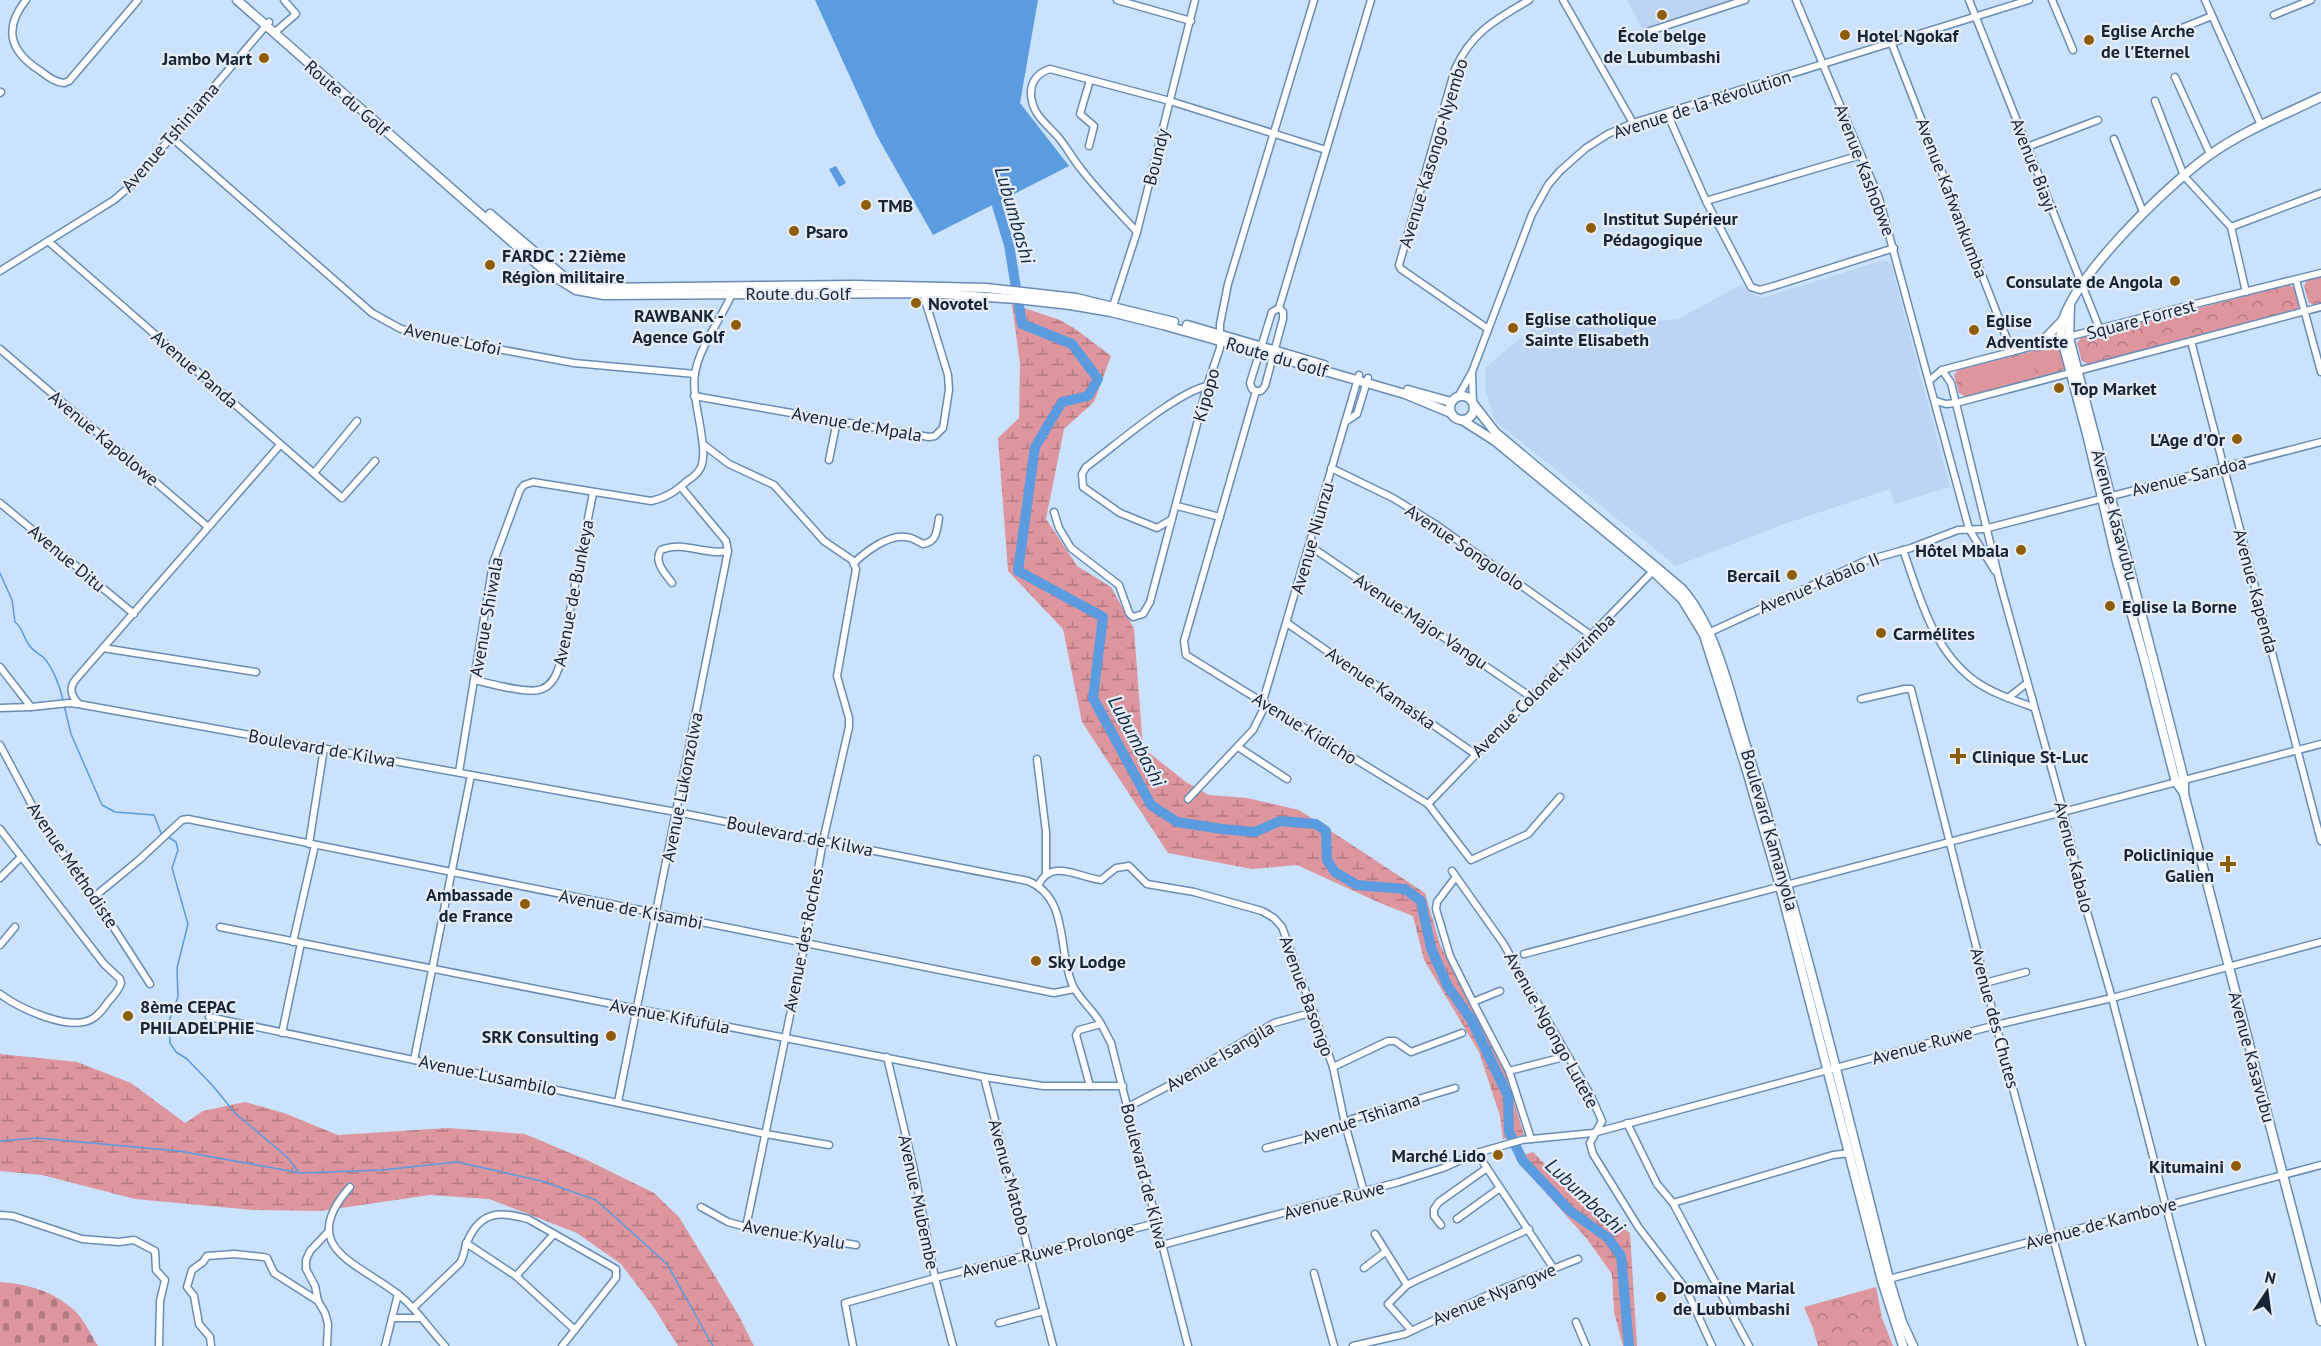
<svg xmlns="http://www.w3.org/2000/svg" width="2321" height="1346" viewBox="0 0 2321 1346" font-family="'PT Sans',sans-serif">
	<defs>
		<pattern id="wetland-marsh" width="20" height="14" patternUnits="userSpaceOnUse" patternTransform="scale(1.5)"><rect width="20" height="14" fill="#dd969e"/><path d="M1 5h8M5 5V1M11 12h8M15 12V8" fill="none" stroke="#b27a82"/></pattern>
		<pattern id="cemetery-stones" width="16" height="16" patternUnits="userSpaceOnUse" patternTransform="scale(1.5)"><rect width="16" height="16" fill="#dd969e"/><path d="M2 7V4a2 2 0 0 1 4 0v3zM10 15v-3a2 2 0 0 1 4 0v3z" fill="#b27a82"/></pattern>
		<pattern id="park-crowns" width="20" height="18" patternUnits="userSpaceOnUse" patternTransform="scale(1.5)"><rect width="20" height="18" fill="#dd969e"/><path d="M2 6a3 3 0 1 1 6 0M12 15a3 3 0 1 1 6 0" fill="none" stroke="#b27a82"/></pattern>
	</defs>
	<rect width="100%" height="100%" fill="#cbe2fc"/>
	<g fill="#bdd5f3">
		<polygon points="1627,0 1733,0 1643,30"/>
		<polygon points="1884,260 1891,264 1950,487 1894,504 1890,489 1784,524 1676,566 1495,421 1486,392 1485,368 1542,320 1602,316 1625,324 1678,319 1743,284 1746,290 1762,298"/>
	</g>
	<g fill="url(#wetland-marsh)">
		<polygon points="1012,304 1060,320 1077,330 1111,356 1094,402 1064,429 1046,519 1077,566 1111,587 1134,629 1143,748 1186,782 1209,795 1247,798 1299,810 1425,893 1440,945 1466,995 1495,1039 1524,1135 1503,1139 1500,1116 1479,1052 1424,960 1413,916 1380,903 1297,865 1252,869 1168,853 1082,722 1063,629 1008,571 998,438 1019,418 1020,364"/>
		<polygon points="0,1054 77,1062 131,1083 185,1123 203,1111 245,1102 284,1113 338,1135 448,1128 525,1134 589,1161 654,1193 679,1217 739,1316 754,1346 678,1346 653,1306 621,1264 577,1233 489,1199 430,1195 320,1211 253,1210 135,1199 42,1175 0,1171"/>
		<polygon points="1533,1152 1582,1203 1609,1217 1630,1233 1637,1346 1623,1346 1614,1312 1612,1274 1587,1239 1515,1158"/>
	</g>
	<path fill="url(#cemetery-stones)" d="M0,1282C27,1284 53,1291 74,1310C84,1319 91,1335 98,1346H0Z"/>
	<g fill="url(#park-crowns)">
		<polygon points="2321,277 2321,304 2316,305 2309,303 2304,286 2307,280"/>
		<polygon points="2289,285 2295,288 2299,307 2295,311 2089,365 2082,361 2077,343 2081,338"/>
		<polygon points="2053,346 2060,349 2065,368 2060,372 1966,397 1959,393 1954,375 1958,370"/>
		<polygon points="1876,1287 1882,1318 1893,1346 1818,1346 1813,1328 1804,1307"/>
	</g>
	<g fill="#dd969e">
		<polygon points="2052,348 2057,370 2041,374 2036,352"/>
		<polygon points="2030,353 2036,375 1967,393 1961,371"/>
	</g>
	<g fill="#5b9be0">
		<polygon points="815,0 1038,0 1020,103 1069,166 933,235 877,136"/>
		<polygon points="836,166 846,183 839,187 829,169"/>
	</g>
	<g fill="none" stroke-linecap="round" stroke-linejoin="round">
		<g stroke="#5b9be0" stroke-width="1.5">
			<path d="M0,573L12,600L15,622C23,628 23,637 29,645C33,651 38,653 43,657C53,667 60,687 63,700"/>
			<polyline points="64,705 71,734 102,805 115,812 154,815 161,833 164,834"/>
			<polyline points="168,837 176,842 178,850 172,868 188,924 177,968 178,997 169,1021 170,1043 176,1052 187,1059 213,1086 235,1113 287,1157 298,1171"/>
			<polyline points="0,1141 37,1138 179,1151 301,1173 382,1170 457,1162 542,1181 596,1200 667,1264 713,1346"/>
		</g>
		<polyline stroke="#5b9be0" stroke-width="10" points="993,192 1009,245 1022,324 1072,344 1098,379 1088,396 1062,402 1035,447 1018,571 1103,617 1093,698 1151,805 1177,822 1222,829 1255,832 1280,821 1316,824 1326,831 1327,860 1335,872 1357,885 1405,889 1421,901 1431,948 1447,985 1472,1021 1508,1096 1509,1132 1523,1161 1569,1210 1608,1238 1621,1256 1629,1346"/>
		<g stroke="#698cb4" stroke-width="9">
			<g id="minor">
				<path d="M26,0C3,29 10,51 39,70C47,76 54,82 64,83L69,81L138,0"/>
				<polyline points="1117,0 1191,21"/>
				<polyline points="1563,0 1633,123"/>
				<polyline points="1796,0 1879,198 1969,529 1995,571"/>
				<polyline points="1969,0 2100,330"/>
				<polyline points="2052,0 2073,50"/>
				<polyline points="2205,0 2261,125"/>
				<polyline points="2274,15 2311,0"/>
				<polyline points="2177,30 2212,16"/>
				<polyline points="1647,32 1745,0"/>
				<polyline points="274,33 296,14 284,0"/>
				<polyline points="1892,44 2012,352"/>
				<polyline points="2175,77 2210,154"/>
				<polyline points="0,93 1,92"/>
				<polyline points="2155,101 2184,176 2231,227 2246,292"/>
				<polyline points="1667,113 1706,201 1751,287 1760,290 1774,286 1894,248"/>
				<polyline points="171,137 372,313 401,329 492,348 574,363 695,374"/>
				<polyline points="2114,139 2143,212"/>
				<polyline points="1089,146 1094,126 1080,114 1090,80"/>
				<polyline points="2027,147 2098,120"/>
				<polyline points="1706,201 1861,155"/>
				<polyline points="2231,227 2321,193"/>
				<path d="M1137,232C1118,211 1098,191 1081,169C1073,159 1067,148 1059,138C1050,127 1035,117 1032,101C1028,85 1036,73 1050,69L1170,101L1326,150"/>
				<polyline points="48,241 342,498 375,461"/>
				<polyline points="0,271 114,200 128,188 269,22"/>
				<polyline points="2296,280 2321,372"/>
				<polyline points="1112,309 1137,232 1195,0"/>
				<path d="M1488,329L1401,269L1399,265L1455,69C1472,32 1495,20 1529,0"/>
				<polyline points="2191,341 2321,841"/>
				<polyline points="0,349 208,527"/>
				<polyline points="1942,370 1951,383 2000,583 2063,810 2085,905 2112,998 2202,1346"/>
				<polyline points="1472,375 1473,404"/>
				<polyline points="1930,380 1942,370 2183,307 2321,273"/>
				<polyline points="1256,391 1184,641 1186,655 1428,804 1471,860 1528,834 1560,797"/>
				<polyline points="1256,391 1252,389 1250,383 1272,312 1279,308 1371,0"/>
				<polyline points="1256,391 1261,391 1265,386 1283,319 1283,312 1279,308"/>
				<polyline points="694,396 929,437 935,436 943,428 949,390 948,375 922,290"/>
				<polyline points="1458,397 1472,372 1532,214 1548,185 1560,171 1586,148 1608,134 1633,123 2029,0"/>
				<polyline points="1936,401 1946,404 1956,403 2321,307"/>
				<polyline points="1345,422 1357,414 1368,378"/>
				<polyline points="704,445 729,464 774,485 824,541 852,560 856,569 837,676 849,718 849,727 823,841 805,943 746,1227"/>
				<polyline points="829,460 837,421"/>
				<polyline points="1331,468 1393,498 1435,524 1592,636"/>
				<polyline points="314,473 357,421"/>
				<polyline points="0,503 134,614"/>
				<polyline points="1177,506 1220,517"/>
				<polyline points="1054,512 1059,528 1071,548 1119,585 1129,613 1133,617 1143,614 1150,602 1207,386 1220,348 1220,324 1228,284 1314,0"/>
				<path d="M1172,519L1157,528L1120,513L1083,487L1082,474L1086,467C1115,446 1175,393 1207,386"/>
				<polyline points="1310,546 1531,697"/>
				<path d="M1903,550C1920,597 1932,649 1975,681C1992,693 2013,700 2033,707"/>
				<path d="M854,563C865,552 889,534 905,537C912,537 917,541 923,544C937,542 937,530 939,518"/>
				<path d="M672,583C665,573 653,562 661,550C683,540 705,556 728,551"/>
				<polyline points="1287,623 1475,754"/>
				<polyline points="1706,634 1865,561 1911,548 1958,530 1984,529 2321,442"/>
				<polyline points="103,648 256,672"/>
				<polyline points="0,667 31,707"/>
				<path d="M474,680C489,683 529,695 542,689C552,685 556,676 559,667L593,493"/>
				<polyline points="2008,698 2027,683"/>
				<polyline points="1861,699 1905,689 1911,689 1996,1025 2082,1346"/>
				<polyline points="1263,701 1359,375"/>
				<path d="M78,703C71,696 69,687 76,679L280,445"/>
				<path d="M0,708L31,707L69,703L78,704L676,812L1028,881C1070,898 1057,951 1073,986C1078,996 1088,1006 1095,1015C1102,1024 1106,1034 1111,1043L1188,1346"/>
				<polyline points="0,745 42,824 94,897 150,984"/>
				<polyline points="1238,747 1287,779"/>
				<polyline points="1037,759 1046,832 1046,874"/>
				<path d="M459,772L493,563L520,490L524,485L533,482L651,501C666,498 676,491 687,481C692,478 697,474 700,469C711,450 690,400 695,373C700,346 719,322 730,298L731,291"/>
				<polyline points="1188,799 1253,730 1266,704"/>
				<polyline points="1428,804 1655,569"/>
				<path d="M0,829L104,964L120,979L121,983C119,991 113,996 108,1002C104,1008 99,1015 92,1019C69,1032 19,1008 0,994"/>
				<polyline points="309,844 324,748"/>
				<polyline points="1452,871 1503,943 1591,1096 1602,1121 1590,1143 1593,1154 1639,1228 1686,1289 1712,1346"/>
				<polyline points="0,878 21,857"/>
				<polyline points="1455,878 1437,902 1436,909 1450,956 1473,1002"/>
				<path d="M1038,886C1051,857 1079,878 1101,880L1116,868L1129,866L1147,884L1194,892L1262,911L1274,918L1282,927L1333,1067L1345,1124L1364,1192"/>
				<polyline points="94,897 139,860 182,820 188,819 1054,993 1074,989"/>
				<polyline points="220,927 984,1077 1043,1086 1123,1086"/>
				<polyline points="293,942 315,845"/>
				<polyline points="0,945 15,927"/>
				<polyline points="1524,954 2321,744"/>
				<polyline points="1985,983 2026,972"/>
				<polyline points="1500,991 1473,1002 1509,1071 1531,1139"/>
				<polyline points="209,1017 766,1134 829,1145"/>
				<polyline points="282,1033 301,943"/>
				<polyline points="887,1057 914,1170 935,1278 953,1346"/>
				<polyline points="414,1060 471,775"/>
				<polyline points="1333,1067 1388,1041 1395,1041 1411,1052 1462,1033"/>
				<polyline points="1509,1071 1568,1056"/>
				<polyline points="984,1077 1053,1346"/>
				<polyline points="1090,1086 1076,1035 1079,1030 1101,1024"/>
				<polyline points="618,1102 728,551 726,541 681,487"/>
				<polyline points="1128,1107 1170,1085 1274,1023 1314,1012"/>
				<polyline points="1627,1123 1657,1184 1673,1203 1749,1346"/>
				<polyline points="1266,1148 1339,1129 1352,1119 1455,1088"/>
				<polyline points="1477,1153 1554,1269"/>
				<path d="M350,1187C296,1248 357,1262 399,1295C417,1309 429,1329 445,1346"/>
				<polyline points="1673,1203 1833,1155 1850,1153"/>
				<polyline points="701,1207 728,1222 746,1227 856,1245"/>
				<polyline points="0,1215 13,1216 82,1239 119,1242 134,1240 155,1251 156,1270 165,1280 160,1301 159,1346"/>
				<polyline points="1457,1219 1500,1188"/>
				<polyline points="1441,1225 1434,1216 1434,1209 1439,1202 1487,1168"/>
				<polyline points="1375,1234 1407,1285"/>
				<polyline points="466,1243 516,1276 575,1330"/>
				<polyline points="1162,1245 1399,1182 1443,1168 1477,1153 1522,1140 1593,1133 1996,1025 2112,998 2321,942"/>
				<polyline points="1364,1268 1385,1252"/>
				<polyline points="1314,1273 1334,1346"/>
				<polyline points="516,1276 554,1234"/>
				<polyline points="1885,1280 2321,1165"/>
				<path d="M413,1308L460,1263C465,1255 464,1247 468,1240C481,1211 500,1211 528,1219L616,1269V1278L562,1346"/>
				<polyline points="392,1318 421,1318"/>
				<polyline points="1576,1322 1586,1346"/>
				<polyline points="999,1323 1044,1311"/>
				<polyline points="1411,1330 1388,1304 1407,1285 1417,1280 1529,1229"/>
				<polyline points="211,1346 210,1337 199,1324 194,1296 187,1287 192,1270 203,1262 207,1256 234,1254 263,1257 267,1258 274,1273 318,1301"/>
				<polyline points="327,1346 328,1324 325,1313 318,1301 315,1286 306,1269 306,1260 310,1251 328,1232"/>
				<polyline points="385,1346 398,1294"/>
				<polyline points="853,1346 845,1303 935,1278 1157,1223"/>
				<polyline points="1353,1346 1405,1334 1490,1294 1578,1259"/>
			</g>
		</g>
		<g stroke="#698cb4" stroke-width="11">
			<g id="major">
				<polyline points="237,0 544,270 576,290 604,295 927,293 1017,299 1070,305 1111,312 1163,325 1273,356 1405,394 1451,413"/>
				<polyline points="490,214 563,276 576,283 596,288 855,285 986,288 1076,298 1174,322"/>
				<path d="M2070,306L2069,338C2107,485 2147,632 2184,780V794L2321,1321"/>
				<polyline points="1187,325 1324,365"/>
				<polyline points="2038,346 2061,322"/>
				<polyline points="1408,390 1451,402"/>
				<circle cx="1462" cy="408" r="12"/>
				<path d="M1474,405L1495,432L1681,588C1717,628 1730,695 1746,746C1801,921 1844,1101 1889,1279L1902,1322L1913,1346"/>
				<polyline points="1462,420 1495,441 1653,571 1682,599 1704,635 1747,771 1780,886 1882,1281 1903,1346"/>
				<path d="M2184,793L2176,782L2173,771L2144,658L2117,562L2088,438L2061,336C2056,290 2173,180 2211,154C2245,130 2284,115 2321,97"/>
			</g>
		</g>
		<use href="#minor" stroke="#fff" stroke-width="6"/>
		<use href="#major" stroke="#fff" stroke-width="8"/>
	</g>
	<g fill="#8f5d0a" stroke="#e6edf6" stroke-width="2">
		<circle cx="1662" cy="15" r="6"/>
		<circle cx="1845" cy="35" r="6"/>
		<circle cx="2089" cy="40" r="6"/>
		<circle cx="264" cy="58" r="6"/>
		<circle cx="866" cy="205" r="6"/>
		<circle cx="1591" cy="228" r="6"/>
		<circle cx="794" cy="231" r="6"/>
		<circle cx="490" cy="265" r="6"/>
		<circle cx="2175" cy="281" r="6"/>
		<circle cx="916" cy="303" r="6"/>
		<circle cx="736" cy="325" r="6"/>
		<circle cx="1513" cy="328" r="6"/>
		<circle cx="1974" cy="330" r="6"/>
		<circle cx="2059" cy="388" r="6"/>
		<circle cx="2237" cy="439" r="6"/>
		<circle cx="2021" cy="550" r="6"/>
		<circle cx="1792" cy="575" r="6"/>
		<circle cx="2110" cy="606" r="6"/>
		<circle cx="1881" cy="633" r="6"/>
		<path d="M1955 747h6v6h6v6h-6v6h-6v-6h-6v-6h6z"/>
		<path d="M2225 855h6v6h6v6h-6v6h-6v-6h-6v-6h6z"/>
		<circle cx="525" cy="904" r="6"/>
		<circle cx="1036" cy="961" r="6"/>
		<circle cx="128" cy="1016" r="6"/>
		<circle cx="611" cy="1036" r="6"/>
		<circle cx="1498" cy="1155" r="6"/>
		<circle cx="2236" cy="1166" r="6"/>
		<circle cx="1661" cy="1297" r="6"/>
	</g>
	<g text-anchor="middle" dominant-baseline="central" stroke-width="4.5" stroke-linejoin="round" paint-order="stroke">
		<g font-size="18" font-weight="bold" fill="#162434" stroke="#e6edf6" text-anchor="start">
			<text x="2101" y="30">Eglise Arche<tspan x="2101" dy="21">de l'Eternel</tspan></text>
			<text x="1662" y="35" text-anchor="middle">École belge<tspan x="1662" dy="21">de Lubumbashi</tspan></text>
			<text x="1857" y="35">Hotel Ngokaf</text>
			<text x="252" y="58" text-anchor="end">Jambo Mart</text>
			<text x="878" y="205">TMB</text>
			<text x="1603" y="218">Institut Supérieur<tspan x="1603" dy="21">Pédagogique</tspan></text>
			<text x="806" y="231">Psaro</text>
			<text x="502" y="255">FARDC : 22ième<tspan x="502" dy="21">Région militaire</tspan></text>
			<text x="2163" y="281" text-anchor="end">Consulate de Angola</text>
			<text x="928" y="303">Novotel</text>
			<text x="724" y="315" text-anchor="end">RAWBANK -<tspan x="724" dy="21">Agence Golf</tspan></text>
			<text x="1525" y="318">Eglise catholique<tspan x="1525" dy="21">Sainte Elisabeth</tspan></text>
			<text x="1986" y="320">Eglise<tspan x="1986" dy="21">Adventiste</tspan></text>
			<text x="2071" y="388">Top Market</text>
			<text x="2225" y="439" text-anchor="end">L'Age d'Or</text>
			<text x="2009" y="550" text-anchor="end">Hôtel Mbala</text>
			<text x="1780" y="575" text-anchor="end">Bercail</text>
			<text x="2122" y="606">Eglise la Borne</text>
			<text x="1893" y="633">Carmélites</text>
			<text x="1972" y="756">Clinique St-Luc</text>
			<text x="2214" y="854" text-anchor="end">Policlinique<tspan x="2214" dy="21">Galien</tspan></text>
			<text x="513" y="894" text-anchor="end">Ambassade<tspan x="513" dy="21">de France</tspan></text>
			<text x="1048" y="961">Sky Lodge</text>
			<text x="140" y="1006">8ème CEPAC<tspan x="140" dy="21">PHILADELPHIE</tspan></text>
			<text x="599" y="1036" text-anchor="end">SRK Consulting</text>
			<text x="1486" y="1155" text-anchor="end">Marché Lido</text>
			<text x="2224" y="1166" text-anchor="end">Kitumaini</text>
			<text x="1673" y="1287">Domaine Marial<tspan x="1673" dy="21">de Lubumbashi</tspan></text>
		</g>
		<g font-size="18" fill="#162434" stroke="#e6edf6">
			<text transform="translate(347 98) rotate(41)">Route du Golf</text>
			<text transform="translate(1702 104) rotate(-18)">Avenue de la Révolution</text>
			<text transform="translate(170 137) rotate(-49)">Avenue Tshiniama</text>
			<text transform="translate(1433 153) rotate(-73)">Avenue Kasongo-Nyembo</text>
			<text transform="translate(1156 157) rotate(-76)">Boundy</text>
			<text transform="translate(2034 165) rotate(69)">Avenue Biayi</text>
			<text transform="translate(1865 170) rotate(69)">Avenue Kashobwe</text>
			<text transform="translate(1952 198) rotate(69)">Avenue Kafwankumba</text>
			<text x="798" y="293">Route du Golf</text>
			<text transform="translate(2141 319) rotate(-15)">Square Forrest</text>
			<text transform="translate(453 339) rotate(12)">Avenue Lofoi</text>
			<text transform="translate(1277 357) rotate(16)">Route du Golf</text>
			<text transform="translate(195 369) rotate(41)">Avenue Panda</text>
			<text transform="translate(1206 395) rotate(-74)">Kipopo</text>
			<text transform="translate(857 424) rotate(10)">Avenue de Mpala</text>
			<text transform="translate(104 438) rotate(40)">Avenue Kapolowe</text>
			<text transform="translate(2189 476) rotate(-14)">Avenue Sandoa</text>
			<text transform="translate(2115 515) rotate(75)">Avenue Kasavubu</text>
			<text transform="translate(1312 538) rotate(-74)">Avenue Niunzu</text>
			<text transform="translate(1465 547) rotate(34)">Avenue Songololo</text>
			<text transform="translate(67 558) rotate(40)">Avenue Ditu</text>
			<text transform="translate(1819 583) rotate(-23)">Avenue Kabalo II</text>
			<text transform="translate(2256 591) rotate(75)">Avenue Kapenda</text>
			<text transform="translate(573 593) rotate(-79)">Avenue de Bunkeya</text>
			<text transform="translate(486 617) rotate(-80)">Avenue Shiwala</text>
			<text transform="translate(1421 621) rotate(34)">Avenue Major Vangu</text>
			<text transform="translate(1543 685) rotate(-45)">Avenue Colonel Muzimba</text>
			<text transform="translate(1381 688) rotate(35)">Avenue Kamaska</text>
			<text transform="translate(1305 728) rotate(32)">Avenue Kidicho</text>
			<text transform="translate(322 748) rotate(10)">Boulevard de Kilwa</text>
			<text transform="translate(682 787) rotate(-79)">Avenue Lukonzolwa</text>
			<text transform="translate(1770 830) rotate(74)">Boulevard Kamanyola</text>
			<text transform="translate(800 836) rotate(11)">Boulevard de Kilwa</text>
			<text transform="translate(2074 857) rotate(76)">Avenue Kabalo</text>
			<text transform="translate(73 865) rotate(56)">Avenue Méthodiste</text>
			<text transform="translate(631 909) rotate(11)">Avenue de Kisambi</text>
			<text transform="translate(803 940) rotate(-79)">Avenue des Roches</text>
			<text transform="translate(1307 996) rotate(70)">Avenue Basongo</text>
			<text transform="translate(670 1016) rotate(11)">Avenue Kifufula</text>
			<text transform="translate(1995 1018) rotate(75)">Avenue des Chutes</text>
			<text transform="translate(1552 1030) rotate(61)">Avenue Ngongo Lutete</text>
			<text transform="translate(1922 1045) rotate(-15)">Avenue Ruwe</text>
			<text transform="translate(1220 1056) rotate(-30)">Avenue Isangila</text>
			<text transform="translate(2252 1057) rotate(75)">Avenue Kasavubu</text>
			<text transform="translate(488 1075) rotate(12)">Avenue Lusambilo</text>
			<text transform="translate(1361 1118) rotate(-19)">Avenue Tshiama</text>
			<text transform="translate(1145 1176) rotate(76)">Boulevard de Kilwa</text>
			<text transform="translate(1010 1177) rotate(75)">Avenue Matobo</text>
			<text transform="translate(1334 1200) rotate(-15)">Avenue Ruwe</text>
			<text transform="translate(919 1202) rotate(78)">Avenue Mubembe</text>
			<text transform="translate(2101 1223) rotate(-15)">Avenue de Kambove</text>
			<text transform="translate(794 1234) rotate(10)">Avenue Kyalu</text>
			<text transform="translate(1048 1250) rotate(-14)">Avenue Ruwe Prolonge</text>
			<text transform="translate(1494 1294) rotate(-23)">Avenue Nyangwe</text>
		</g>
		<g font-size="20" font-style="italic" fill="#102a46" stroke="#e6edf6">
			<text transform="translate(1015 215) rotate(74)">Lubumbashi</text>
			<text transform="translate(1137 741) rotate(62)">Lubumbashi</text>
			<text transform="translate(1585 1196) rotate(43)">Lubumbashi</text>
		</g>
	</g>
	<g transform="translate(2267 1292) rotate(13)" stroke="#e6edf6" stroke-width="4.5" paint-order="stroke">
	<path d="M0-4.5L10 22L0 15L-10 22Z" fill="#162434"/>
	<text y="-9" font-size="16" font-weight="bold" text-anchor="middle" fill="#162434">N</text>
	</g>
</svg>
